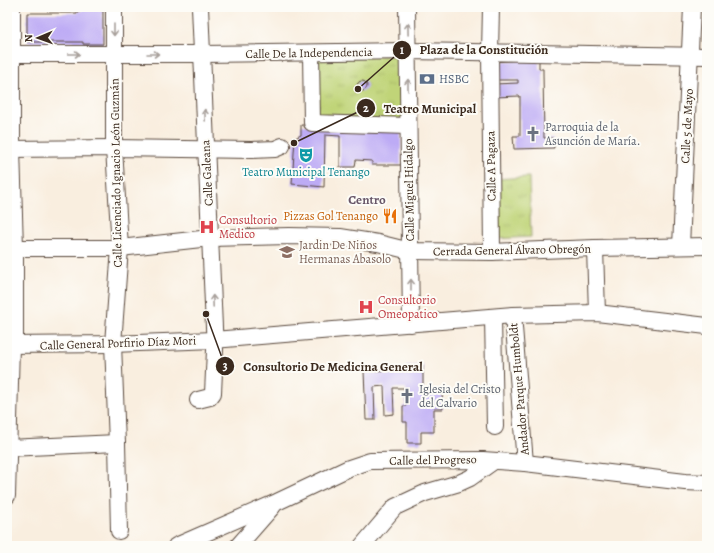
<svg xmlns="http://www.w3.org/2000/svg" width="714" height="553" viewBox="0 0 714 553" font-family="Alegreya,serif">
	<defs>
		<pattern id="park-tufts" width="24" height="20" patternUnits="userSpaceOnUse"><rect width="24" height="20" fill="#c0d478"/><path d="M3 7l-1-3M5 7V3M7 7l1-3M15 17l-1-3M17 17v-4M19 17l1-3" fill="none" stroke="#a6b667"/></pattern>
	</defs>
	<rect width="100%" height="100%" fill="#fdfcf7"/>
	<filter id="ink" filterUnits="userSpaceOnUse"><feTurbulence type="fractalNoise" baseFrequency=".025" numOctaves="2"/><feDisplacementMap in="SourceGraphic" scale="8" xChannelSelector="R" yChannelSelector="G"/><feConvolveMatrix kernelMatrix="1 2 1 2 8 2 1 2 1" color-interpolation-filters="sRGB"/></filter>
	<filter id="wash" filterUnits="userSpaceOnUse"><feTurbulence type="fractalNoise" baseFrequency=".012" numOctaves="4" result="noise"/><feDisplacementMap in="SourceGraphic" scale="16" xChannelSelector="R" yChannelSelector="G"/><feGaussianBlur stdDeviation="0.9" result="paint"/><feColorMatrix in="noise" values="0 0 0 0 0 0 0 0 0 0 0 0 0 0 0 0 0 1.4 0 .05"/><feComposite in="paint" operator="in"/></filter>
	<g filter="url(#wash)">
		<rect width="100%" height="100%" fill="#f9eedf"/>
		<g fill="url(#park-tufts)" stroke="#7e7f4b">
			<polygon points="314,56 402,56 402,121 313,121"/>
			<polygon points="529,177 531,237 494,239 495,179"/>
		</g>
		<g id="blocks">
			<g fill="#bdabf5">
				<polygon points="82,7 103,7 103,44 83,44 83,42 27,42 27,13 77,13 77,11 82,11"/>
				<polygon points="539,59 539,69 543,69 543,72 544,138 553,138 554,148 514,149 513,136 520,136 520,96 494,97 494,84 518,83 518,80 495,80 493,62"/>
				<circle cx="362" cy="86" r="5"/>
				<polygon points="301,125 401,127 401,165 372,165 372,161 356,160 355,167 340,167 340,136 325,135 324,187 292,184 295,138 301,135"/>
				<polygon points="423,365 423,392 442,392 443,409 434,409 434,432 421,432 421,443 407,443 407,422 403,422 403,406 406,406 406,388 393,388 394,414 385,415 384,386 374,387 375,420 366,420 364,371 406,370 406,366"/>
			</g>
		</g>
	</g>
	<g filter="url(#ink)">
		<use href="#blocks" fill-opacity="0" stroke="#58473b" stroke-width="1"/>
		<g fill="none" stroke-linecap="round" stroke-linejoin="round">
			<g stroke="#58473b" stroke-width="18">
				<g id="minor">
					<polyline points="12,7 12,149 15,248 15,345"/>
					<polyline points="114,7 114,148 120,248 113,344 117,443 119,531"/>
					<polyline points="407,7 411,324"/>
					<polyline points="491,7 490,52 492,252"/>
					<polyline points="311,53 312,123 408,126"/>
					<polyline points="7,54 203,54 408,51 707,56"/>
					<polyline points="7,149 114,148 252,150 275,149 282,146"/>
					<polyline points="681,246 692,7"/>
					<polyline points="7,248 120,248 210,238 289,236 340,237 378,243 410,251 492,252 595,248 707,246"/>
					<polyline points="595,248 597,313"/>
					<polyline points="513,315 525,463"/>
					<polyline points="493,317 495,427"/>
					<polyline points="7,345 113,344 214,340 513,315 597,313 707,326"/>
					<polyline points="198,400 210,397 213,393 215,350 200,7"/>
					<polyline points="8,448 117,443"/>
					<polyline points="7,496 11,345"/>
					<polyline points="176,546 277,502 349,468 370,461 483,460 525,463 685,482 707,483"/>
					<polyline points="238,546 273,506"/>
					<polyline points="362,546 395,507 425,493 459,483 470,478 494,461"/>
				</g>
			</g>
			<use href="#minor" stroke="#fff" stroke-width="16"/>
		</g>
		<defs><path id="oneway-shaft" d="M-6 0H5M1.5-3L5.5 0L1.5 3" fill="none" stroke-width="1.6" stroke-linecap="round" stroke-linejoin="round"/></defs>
		<g stroke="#a79f9a">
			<use href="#oneway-shaft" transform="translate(408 29) rotate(-91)"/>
			<use href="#oneway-shaft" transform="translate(114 30) rotate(90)"/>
			<use href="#oneway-shaft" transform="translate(74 54)"/>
			<use href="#oneway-shaft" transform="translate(153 54)"/>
			<use href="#oneway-shaft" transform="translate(408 85) rotate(-90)"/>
			<use href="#oneway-shaft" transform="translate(205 115) rotate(-92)"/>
			<use href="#oneway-shaft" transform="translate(411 285) rotate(-90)"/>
			<use href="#oneway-shaft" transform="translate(213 301) rotate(-92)"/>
		</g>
	</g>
	<defs>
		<g id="bank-bare" transform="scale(1.2)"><path d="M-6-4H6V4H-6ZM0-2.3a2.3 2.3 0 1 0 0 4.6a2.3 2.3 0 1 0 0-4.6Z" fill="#5c6f8a" stroke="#fdfcf7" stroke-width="2.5" paint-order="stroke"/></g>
		<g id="church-bare" transform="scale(1.2)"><path d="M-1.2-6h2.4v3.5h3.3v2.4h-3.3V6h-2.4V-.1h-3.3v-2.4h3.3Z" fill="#6b7280" stroke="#fdfcf7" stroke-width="2.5" paint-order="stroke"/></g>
		<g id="theatre-bare" transform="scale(1.2)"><path d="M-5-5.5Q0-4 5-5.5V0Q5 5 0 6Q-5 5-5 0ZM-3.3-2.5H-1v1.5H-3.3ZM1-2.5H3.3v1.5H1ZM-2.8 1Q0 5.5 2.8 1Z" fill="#0f9aa8" stroke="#fdfcf7" stroke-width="2.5" paint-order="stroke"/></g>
		<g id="restaurant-bare" transform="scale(1.2)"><path d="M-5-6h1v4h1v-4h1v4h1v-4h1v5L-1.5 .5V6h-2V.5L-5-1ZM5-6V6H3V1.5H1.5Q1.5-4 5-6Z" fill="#e8710a" stroke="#fdfcf7" stroke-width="2.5" paint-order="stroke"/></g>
		<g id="hospital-bare" transform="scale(1.2)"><path d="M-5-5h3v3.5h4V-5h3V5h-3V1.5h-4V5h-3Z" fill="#e0444e" stroke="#fdfcf7" stroke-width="2.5" paint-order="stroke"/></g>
		<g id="school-bare" transform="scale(1.2)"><path d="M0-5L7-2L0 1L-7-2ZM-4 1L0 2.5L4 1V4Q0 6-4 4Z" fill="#8d6e63" stroke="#fdfcf7" stroke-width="2.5" paint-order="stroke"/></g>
	</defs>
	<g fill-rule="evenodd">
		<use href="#bank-bare" x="427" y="79"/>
		<use href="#church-bare" x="533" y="134"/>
		<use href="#theatre-bare" x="306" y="155"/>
		<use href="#restaurant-bare" x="390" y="216"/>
		<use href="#hospital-bare" x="207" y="227"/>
		<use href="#school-bare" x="287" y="252"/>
		<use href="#hospital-bare" x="366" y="307"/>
		<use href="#church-bare" x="407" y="396"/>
	</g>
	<g text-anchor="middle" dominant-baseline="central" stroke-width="4" stroke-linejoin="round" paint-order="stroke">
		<g font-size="12" fill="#3b2a1e" stroke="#fdfcf7">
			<text transform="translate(309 53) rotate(-1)">Calle De la Independencia</text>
			<text transform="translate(687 126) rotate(-87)">Calle 5 de Mayo</text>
			<text transform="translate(491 166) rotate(-91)">Calle A Pagaza</text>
			<text transform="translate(116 173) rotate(-91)">Calle Licenciado Ignacio León Guzmán</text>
			<text transform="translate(207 173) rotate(-93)">Calle Galeana</text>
			<text transform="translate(409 190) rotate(-91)">Calle Miguel Hidalgo</text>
			<text transform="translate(512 250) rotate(-1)">Cerrada General Álvaro Obregón</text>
			<text transform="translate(118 343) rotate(-2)">Calle General Porfirio Díaz Mori</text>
			<text transform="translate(519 389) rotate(-95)">Andador Parque Humboldt</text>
			<text transform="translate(433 460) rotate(-1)">Calle del Progreso</text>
		</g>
		<g font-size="12" fill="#4e5e75" stroke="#fdfcf7" text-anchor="start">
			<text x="439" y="79">HSBC</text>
		</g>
		<g font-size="12" fill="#5b616d" stroke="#fdfcf7" text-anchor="start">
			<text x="545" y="127">Parroquia de la<tspan x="545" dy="14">Asunción de María.</tspan></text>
			<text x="419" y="389">Iglesia del Cristo<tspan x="419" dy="14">del Calvario</tspan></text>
		</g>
		<g font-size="12" fill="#0d838f" stroke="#fdfcf7">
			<text x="306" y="172">Teatro Municipal Tenango</text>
		</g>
		<g font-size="12" fill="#c56008" stroke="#fdfcf7" text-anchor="end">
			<text x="378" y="216">Pizzas Gol Tenango</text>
		</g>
		<g font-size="12" fill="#be3a42" stroke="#fdfcf7" text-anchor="start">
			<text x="219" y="220">Consultorio<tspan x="219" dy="14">Medico</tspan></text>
			<text x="378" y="300">Consultorio<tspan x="378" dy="14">Omeopatico</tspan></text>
		</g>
		<g font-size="12" fill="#785e54" stroke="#fdfcf7" text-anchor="start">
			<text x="299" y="245">Jardin De Niños<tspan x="299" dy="14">Hermanas Abasolo</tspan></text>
		</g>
		<g font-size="13" font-weight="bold" fill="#685769" stroke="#fdfcf7">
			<text x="367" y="199">Centro</text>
		</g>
	</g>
	<path fill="none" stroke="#3b2a1e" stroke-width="1.5" d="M358 89L402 50M294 143L366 108M206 314L225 366"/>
	<g fill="#3b2a1e" stroke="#fdfcf7" stroke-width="1.5">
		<circle cx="358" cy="89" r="4"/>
		<circle cx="294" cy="143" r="4"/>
		<circle cx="206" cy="314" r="4"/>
		<circle cx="402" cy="50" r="10"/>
		<circle cx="366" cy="108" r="10"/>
		<circle cx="225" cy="366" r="10"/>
	</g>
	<g font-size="12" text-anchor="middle" font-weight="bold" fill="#fff">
		<text x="402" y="54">1</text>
		<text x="366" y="112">2</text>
		<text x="225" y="370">3</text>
	</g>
	<g font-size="13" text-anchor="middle" font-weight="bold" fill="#3b2a1e" stroke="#fdfcf7" stroke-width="4" stroke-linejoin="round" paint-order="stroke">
		<text x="484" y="54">Plaza de la Constitución</text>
		<text x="430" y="113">Teatro Municipal</text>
		<text x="333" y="371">Consultorio De Medicina General</text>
	</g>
	<rect width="714" height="553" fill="none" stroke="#fdfcf7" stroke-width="24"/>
	<g transform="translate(38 38) rotate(268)" stroke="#fdfcf7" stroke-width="3" paint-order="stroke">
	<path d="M0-3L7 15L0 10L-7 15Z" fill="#3b2a1e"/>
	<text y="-6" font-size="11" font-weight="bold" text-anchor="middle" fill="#3b2a1e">N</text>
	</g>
</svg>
